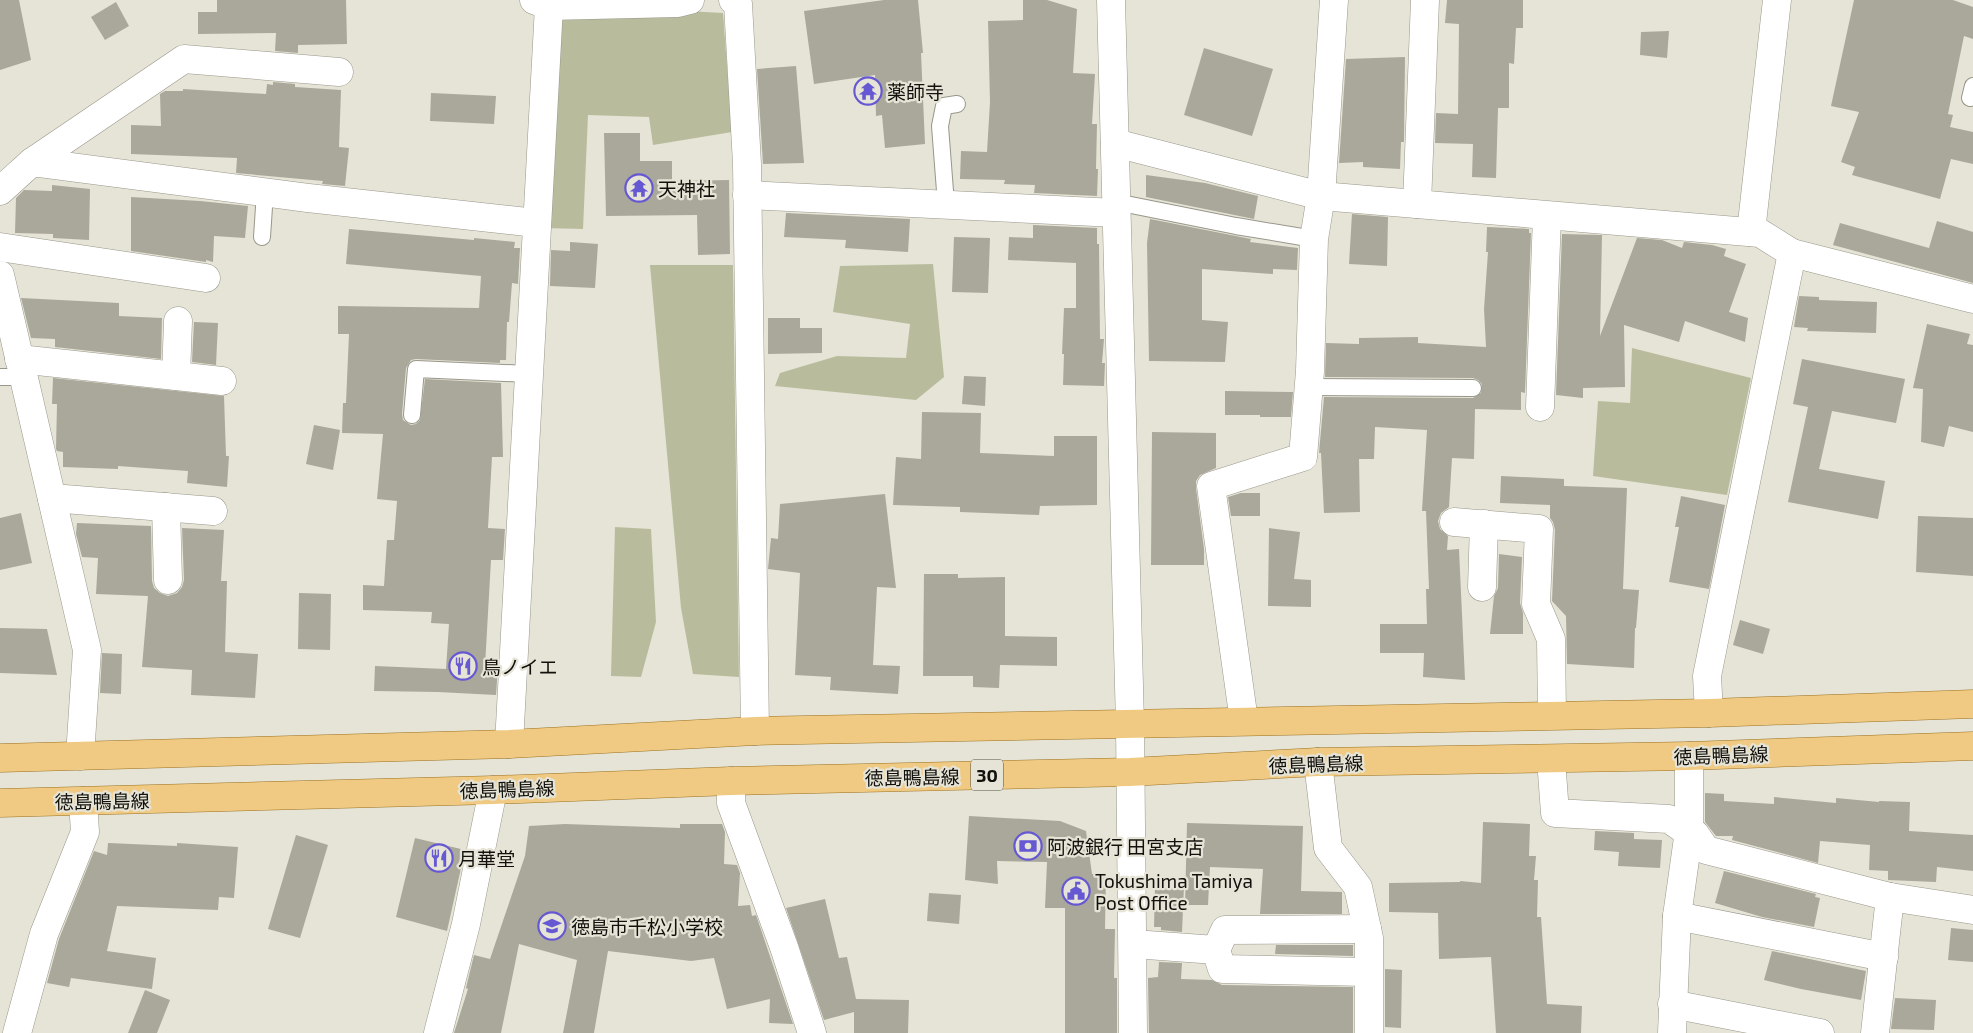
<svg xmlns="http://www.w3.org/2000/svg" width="1973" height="1033" viewBox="0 0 1973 1033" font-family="'Exo 2','Noto Sans JP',sans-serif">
	<rect width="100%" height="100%" fill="#e6e4d6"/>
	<g fill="#b9bc9c">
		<polygon points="686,11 723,13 732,132 653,145 649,117 588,115 583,229 543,228 561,12"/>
		<polygon points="933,264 944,377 916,400 775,386 780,373 837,356 906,358 910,324 833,312 840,266"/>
		<polygon points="650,265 733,265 739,677 693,674 681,608"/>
		<polygon points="1632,348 1751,378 1727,495 1593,476 1598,401 1630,403"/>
		<polygon points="615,527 651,529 656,622 641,677 611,676"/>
	</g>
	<g fill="#aaa89b">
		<polygon points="0,0 19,0 31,60 0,70"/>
		<polygon points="217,0 346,0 347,44 298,45 298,53 275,51 276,33 198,34 198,12 217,12"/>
		<polygon points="884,0 918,0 923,53 921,53 925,144 885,148 882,115 876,116 875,75 814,84 804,11"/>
		<polygon points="1023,0 1047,0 1077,9 1073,73 1095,74 1092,124 1097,124 1096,169 1098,169 1097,196 1034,193 1035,185 1004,184 1005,180 960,179 961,151 987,152 990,102 988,21 1023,20"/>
		<polygon points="1447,0 1523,0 1523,28 1516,28 1514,64 1509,63 1509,108 1498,108 1496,178 1472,177 1473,144 1435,143 1436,113 1458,114 1459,24 1445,23"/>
		<polygon points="1854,0 1953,0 1973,7 1973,39 1964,36 1948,114 1953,115 1950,127 1973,132 1973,164 1951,159 1940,199 1852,175 1855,167 1841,162 1859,112 1831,106"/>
		<polygon points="116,2 129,26 105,40 91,17"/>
		<polygon points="1669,31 1667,58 1640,55 1641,32"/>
		<polygon points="1204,48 1273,69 1252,136 1184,115"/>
		<polygon points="1405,57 1404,142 1401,142 1400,169 1363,167 1363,162 1339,163 1346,59"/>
		<polygon points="796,66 804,163 763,164 757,69"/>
		<polygon points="273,82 295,84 295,87 341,90 339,147 349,148 345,186 322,184 323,181 236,173 237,158 131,154 131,125 161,126 160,94 165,91 183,91 183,89 266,94 267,84 273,85"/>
		<polygon points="431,93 496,96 494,124 430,121"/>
		<polygon points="604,133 640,133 640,161 672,161 672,181 729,180 730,254 698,255 697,215 606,216"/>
		<polygon points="1146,175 1205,183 1258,196 1254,219 1146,197"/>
		<polygon points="52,185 90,189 89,240 53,238 53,234 15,233 16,198 24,190 52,191"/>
		<polygon points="131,197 200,201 248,206 245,238 214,236 213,262 206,260 206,262 131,251"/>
		<polygon points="786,213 910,219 908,252 845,248 846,240 784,237"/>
		<polygon points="1352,214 1388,217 1387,266 1349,264"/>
		<polygon points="1150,219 1251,239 1250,242 1298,248 1297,270 1273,269 1273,274 1202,269 1202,320 1228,322 1225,362 1149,361 1147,243"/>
		<polygon points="1937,221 1973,232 1973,283 1833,245 1840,223 1929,248"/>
		<polygon points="1033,225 1097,228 1097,244 1099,244 1100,339 1104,339 1102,363 1105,363 1104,386 1063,385 1064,354 1062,354 1064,308 1076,308 1076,263 1008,260 1009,237 1033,238"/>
		<polygon points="1487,227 1529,229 1529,233 1531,233 1525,393 1521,392 1521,410 1475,409 1474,459 1452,458 1449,507 1441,513 1438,521 1440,529 1448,536 1447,550 1459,549 1465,680 1423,677 1424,653 1380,653 1380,624 1427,624 1426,589 1429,589 1426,511 1422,511 1427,430 1375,427 1374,459 1359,459 1360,512 1324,513 1321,453 1319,453 1324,397 1473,398 1481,393 1482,384 1478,380 1473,378 1325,377 1326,343 1359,344 1359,338 1418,337 1418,343 1486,347 1484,309 1488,252 1486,252"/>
		<polygon points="349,229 474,240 474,238 515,242 514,248 520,248 518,284 512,283 509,322 507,322 506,360 500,360 500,363 416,359 411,360 406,368 402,414 403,420 411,425 416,424 420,420 425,379 501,383 503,457 492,457 488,528 505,529 503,560 491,560 485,666 498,666 496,695 438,692 374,691 375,666 446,669 449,624 431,623 432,612 363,610 363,585 384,586 387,540 394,540 397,501 377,499 383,434 342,433 343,403 346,403 349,334 338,334 338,306 479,308 481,276 346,264"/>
		<polygon points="1562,234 1602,235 1600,336 1637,238 1662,240 1682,248 1684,242 1712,245 1726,249 1724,256 1746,264 1729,312 1748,318 1745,342 1685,321 1679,342 1624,325 1625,387 1583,388 1583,398 1556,395"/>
		<polygon points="954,237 990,238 988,293 952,292"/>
		<polygon points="570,242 598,244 595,288 550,286 551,250 570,251"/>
		<polygon points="1799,296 1819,297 1819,300 1877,302 1876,333 1807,331 1808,328 1794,327"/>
		<polygon points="21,298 119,303 119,316 162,318 161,359 55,347 55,339 31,338"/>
		<polygon points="768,318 800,318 800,328 822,328 822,353 768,354"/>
		<polygon points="194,322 218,323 216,365 192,362"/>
		<polygon points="1927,324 1970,334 1967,344 1973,345 1973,432 1949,426 1944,447 1921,442 1923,389 1913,388"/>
		<polygon points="1802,359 1905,379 1896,423 1832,411 1819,469 1885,481 1878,519 1788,502 1808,407 1793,404"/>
		<polygon points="964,376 986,377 985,406 962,404"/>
		<polygon points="53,378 224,396 226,456 229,456 227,487 187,483 188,471 118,466 118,469 63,467 63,452 57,451 56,449 57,404 52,404"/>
		<polygon points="1225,391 1293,392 1291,417 1260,417 1260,415 1225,415"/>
		<polygon points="922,412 981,413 980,453 1054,456 1054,436 1097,436 1097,505 1040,506 1039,515 960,512 960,507 893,505 896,457 921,459"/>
		<polygon points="314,425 340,430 333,470 306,464"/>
		<polygon points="1152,432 1216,433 1216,468 1200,475 1196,481 1196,488 1204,549 1204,565 1151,565"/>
		<polygon points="1501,476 1564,479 1564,486 1627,488 1623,589 1639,590 1636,628 1635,628 1634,668 1567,664 1566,616 1552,601 1555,530 1553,522 1550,518 1550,505 1500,503"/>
		<polygon points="1241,493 1260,493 1260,516 1231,516 1228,497"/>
		<polygon points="885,494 896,588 877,587 873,665 900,666 898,694 830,690 831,677 795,675 800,573 768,569 771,538 778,539 780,504"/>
		<polygon points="1681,496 1725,505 1709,589 1669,582 1679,527 1675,527"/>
		<polygon points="21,513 32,563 0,570 0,518"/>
		<polygon points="1918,516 1973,518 1973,576 1916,572"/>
		<polygon points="77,523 151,526 152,581 154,588 160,593 168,596 177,593 182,587 184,580 182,528 224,530 221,581 227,581 225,652 258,654 255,698 191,695 192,670 142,667 148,596 96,594 98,558 82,557 76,534"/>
		<polygon points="1269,528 1300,532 1294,579 1311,580 1311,607 1268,606"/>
		<polygon points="1499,554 1522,557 1520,603 1523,613 1523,634 1490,634 1494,596 1498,588"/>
		<polygon points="924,574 958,574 958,578 1005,577 1005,636 1057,637 1057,666 1000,665 999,688 973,687 973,676 923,676"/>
		<polygon points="299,593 331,594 330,650 298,649"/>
		<polygon points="1740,620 1770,629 1763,654 1733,645"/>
		<polygon points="0,628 47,629 57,675 0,673"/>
		<polygon points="102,653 122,654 121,694 100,693"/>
		<polygon points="1705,793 1724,794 1724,801 1774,804 1774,797 1836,803 1836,798 1879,802 1879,801 1910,802 1909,831 1973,835 1973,871 1937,867 1936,882 1888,880 1888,871 1869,870 1870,845 1820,841 1818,863 1732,840 1733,836 1716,836 1705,822"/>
		<polygon points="969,816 1060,821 1086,831 1092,874 1106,874 1105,929 1115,929 1114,978 1117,978 1117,1033 1065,1033 1065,908 1045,908 1047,862 997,861 998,884 965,880"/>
		<polygon points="1483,822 1530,824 1529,856 1536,856 1534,880 1538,880 1537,917 1541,917 1547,1004 1582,1006 1581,1033 1496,1033 1491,957 1439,959 1438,913 1389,912 1389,883 1460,882 1460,881 1481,883"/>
		<polygon points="1187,823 1303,826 1301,891 1342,892 1342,914 1260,914 1263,869 1210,867 1208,905 1185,905"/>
		<polygon points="565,824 680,828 680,824 722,824 725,832 724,864 737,865 740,873 738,906 750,905 752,916 756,915 793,1024 769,1023 770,999 727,1009 714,958 691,961 608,951 594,1033 563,1033 577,960 519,944 501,1033 454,1033 468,989 466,988 474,955 490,959 525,856 529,826"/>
		<polygon points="1595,831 1634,833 1634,839 1662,840 1660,868 1618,866 1619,852 1594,850"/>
		<polygon points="296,835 328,845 300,938 268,929"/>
		<polygon points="415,838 465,850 447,931 396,917"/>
		<polygon points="108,843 177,846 177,843 238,847 234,898 219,897 218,910 117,906 107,951 156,958 152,989 71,978 69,987 47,983 59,939 94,851 107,855"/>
		<polygon points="1724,871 1816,894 1815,897 1820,898 1814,927 1762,917 1715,903"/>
		<polygon points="1155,885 1184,886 1182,932 1161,930 1161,927 1154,927"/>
		<polygon points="929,893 961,895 959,924 927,921"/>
		<polygon points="825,899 839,958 847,957 856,999 909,1000 908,1033 854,1033 854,1012 824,1020 786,908"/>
		<polygon points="1951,928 1973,930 1973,962 1948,960"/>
		<polygon points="1276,945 1353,945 1353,956 1275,954"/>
		<polygon points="1772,951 1866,971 1861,1000 1801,989 1764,980"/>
		<polygon points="1159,962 1182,963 1181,979 1212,980 1222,985 1353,987 1353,1033 1149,1033 1148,978 1158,977"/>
		<polygon points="1385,969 1402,970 1401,1028 1385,1027"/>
		<polygon points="145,990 170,1000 157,1033 128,1033"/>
		<polygon points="1895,998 1936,1000 1934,1030 1891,1029"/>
	</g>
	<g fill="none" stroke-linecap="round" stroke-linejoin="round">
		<g stroke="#99978b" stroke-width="18">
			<g id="lane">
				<polyline points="1970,98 1973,86"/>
				<polyline points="1116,202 1236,226 1314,239"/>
				<polyline points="946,204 940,126 944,106 957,104"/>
				<polyline points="262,237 265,192"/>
				<polyline points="0,377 23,377"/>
				<polyline points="1309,387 1473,388"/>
				<polyline points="412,415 416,369 529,374"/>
			</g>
		</g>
		<g stroke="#99978b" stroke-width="29">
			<g id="street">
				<polyline points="534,0 549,6 678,3 690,0"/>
				<polyline points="733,0 738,4 747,164 755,731"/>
				<polyline points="1111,0 1130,724 1133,1033"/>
				<polyline points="1115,143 1321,196 1760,233 1792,253 1973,299"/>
				<polyline points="32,162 184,59 339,72"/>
				<polyline points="0,191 32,162 308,198 536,223"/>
				<polyline points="747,195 1116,213"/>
				<polyline points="1417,204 1425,0"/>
				<polyline points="1751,232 1777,0"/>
				<polyline points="0,247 206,278"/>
				<polyline points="0,275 87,650 80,756"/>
				<polyline points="19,359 222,381"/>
				<polyline points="176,376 178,321"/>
				<polyline points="1540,407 1547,216"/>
				<polyline points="52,498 213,511"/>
				<polyline points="166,507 168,580"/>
				<polyline points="1454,522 1539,529 1536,604 1551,639 1552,715"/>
				<polyline points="1482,587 1484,524"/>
				<polyline points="1709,713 1707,676 1792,253"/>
				<polyline points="1244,721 1211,486 1303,457 1310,371 1314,239 1321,196 1334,0"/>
				<polyline points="509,744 549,6"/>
				<polyline points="1551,759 1555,813 1669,819 1682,828 1695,834 1706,850 1890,897 1973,910"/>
				<polyline points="1318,762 1328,848 1358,887 1369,938 1369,1033"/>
				<polyline points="731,781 731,803 784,947 812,1033"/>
				<polyline points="1677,916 1884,957"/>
				<polyline points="1133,944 1216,950 1222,969 1368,972"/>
				<polyline points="1216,950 1225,930 1367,929"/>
				<polyline points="1672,1004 1820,1033"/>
				<polyline points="17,1033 44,934 85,832 83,801"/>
				<polyline points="438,1033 466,924 493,790"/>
				<polyline points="1672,1033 1677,916 1689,831 1689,756"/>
				<polyline points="1875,1033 1890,897"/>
			</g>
		</g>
		<g stroke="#9b7223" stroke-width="29">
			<g id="primary">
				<polyline points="0,758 509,744 755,731 1709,713 1973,704"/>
				<polyline points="0,803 493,790 731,781 1130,772 1318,762 1689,756 1973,746"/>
			</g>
		</g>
		<use href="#lane" stroke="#fff" stroke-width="16"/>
		<use href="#street" stroke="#fff" stroke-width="28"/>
		<use href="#primary" stroke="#f0ca82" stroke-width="28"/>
	</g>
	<defs>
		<g id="temple-ring" transform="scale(1.4375)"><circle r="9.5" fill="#e6e4d6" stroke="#6558d2" stroke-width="1.5"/><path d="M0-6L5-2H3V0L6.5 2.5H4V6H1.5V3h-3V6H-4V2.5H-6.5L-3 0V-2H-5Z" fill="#6558d2"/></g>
		<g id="restaurant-ring" transform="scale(1.4375)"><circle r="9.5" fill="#e6e4d6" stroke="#6558d2" stroke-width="1.5"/><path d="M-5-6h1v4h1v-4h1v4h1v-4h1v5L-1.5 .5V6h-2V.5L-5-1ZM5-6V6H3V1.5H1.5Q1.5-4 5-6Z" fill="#6558d2"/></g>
		<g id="bank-ring" transform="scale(1.4375)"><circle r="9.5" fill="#e6e4d6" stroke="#6558d2" stroke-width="1.5"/><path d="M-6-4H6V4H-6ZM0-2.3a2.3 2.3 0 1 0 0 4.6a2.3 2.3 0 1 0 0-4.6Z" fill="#6558d2"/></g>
		<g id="civic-ring" transform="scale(1.4375)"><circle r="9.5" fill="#e6e4d6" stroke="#6558d2" stroke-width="1.5"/><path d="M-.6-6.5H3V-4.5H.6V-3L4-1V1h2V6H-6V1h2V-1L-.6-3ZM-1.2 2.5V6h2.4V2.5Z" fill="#6558d2"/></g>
		<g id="school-ring" transform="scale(1.4375)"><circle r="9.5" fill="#e6e4d6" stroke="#6558d2" stroke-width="1.5"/><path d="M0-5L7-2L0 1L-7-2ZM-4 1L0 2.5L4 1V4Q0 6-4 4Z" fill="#6558d2"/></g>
	</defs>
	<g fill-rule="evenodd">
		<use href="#temple-ring" x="868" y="91"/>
		<use href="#temple-ring" x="639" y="188"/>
		<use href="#restaurant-ring" x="463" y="666"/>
		<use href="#bank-ring" x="1028" y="846"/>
		<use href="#restaurant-ring" x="439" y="858"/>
		<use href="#civic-ring" x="1076" y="891"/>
		<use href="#school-ring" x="552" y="926"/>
	</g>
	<g text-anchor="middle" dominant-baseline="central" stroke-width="4.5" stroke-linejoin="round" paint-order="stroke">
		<rect fill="#e6e4d6" stroke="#515049" stroke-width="1" x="971" y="759.5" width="32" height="31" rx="4"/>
		<g font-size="18" font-weight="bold" fill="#11100c">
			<text x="987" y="775">30</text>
		</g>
		<g font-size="19" fill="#11100c" stroke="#e6e4d6" text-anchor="start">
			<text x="887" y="91">薬師寺</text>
			<text x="658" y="188">天神社</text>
			<text x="482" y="666">鳥ノイエ</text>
			<text x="1047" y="846">阿波銀行 田宮支店</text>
			<text x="458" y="858">月華堂</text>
			<text x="1095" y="880">Tokushima Tamiya<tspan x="1095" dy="22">Post Office</tspan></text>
			<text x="571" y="926">徳島市千松小学校</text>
		</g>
		<g font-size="19" fill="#11100c" stroke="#e6e4d6">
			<text transform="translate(1721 755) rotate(-2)">徳島鴨島線</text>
			<text transform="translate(1316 764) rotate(-2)">徳島鴨島線</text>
			<text transform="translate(912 777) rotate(-1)">徳島鴨島線</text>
			<text transform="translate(507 789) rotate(-2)">徳島鴨島線</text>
			<text transform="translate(102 801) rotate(-1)">徳島鴨島線</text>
		</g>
	</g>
</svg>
